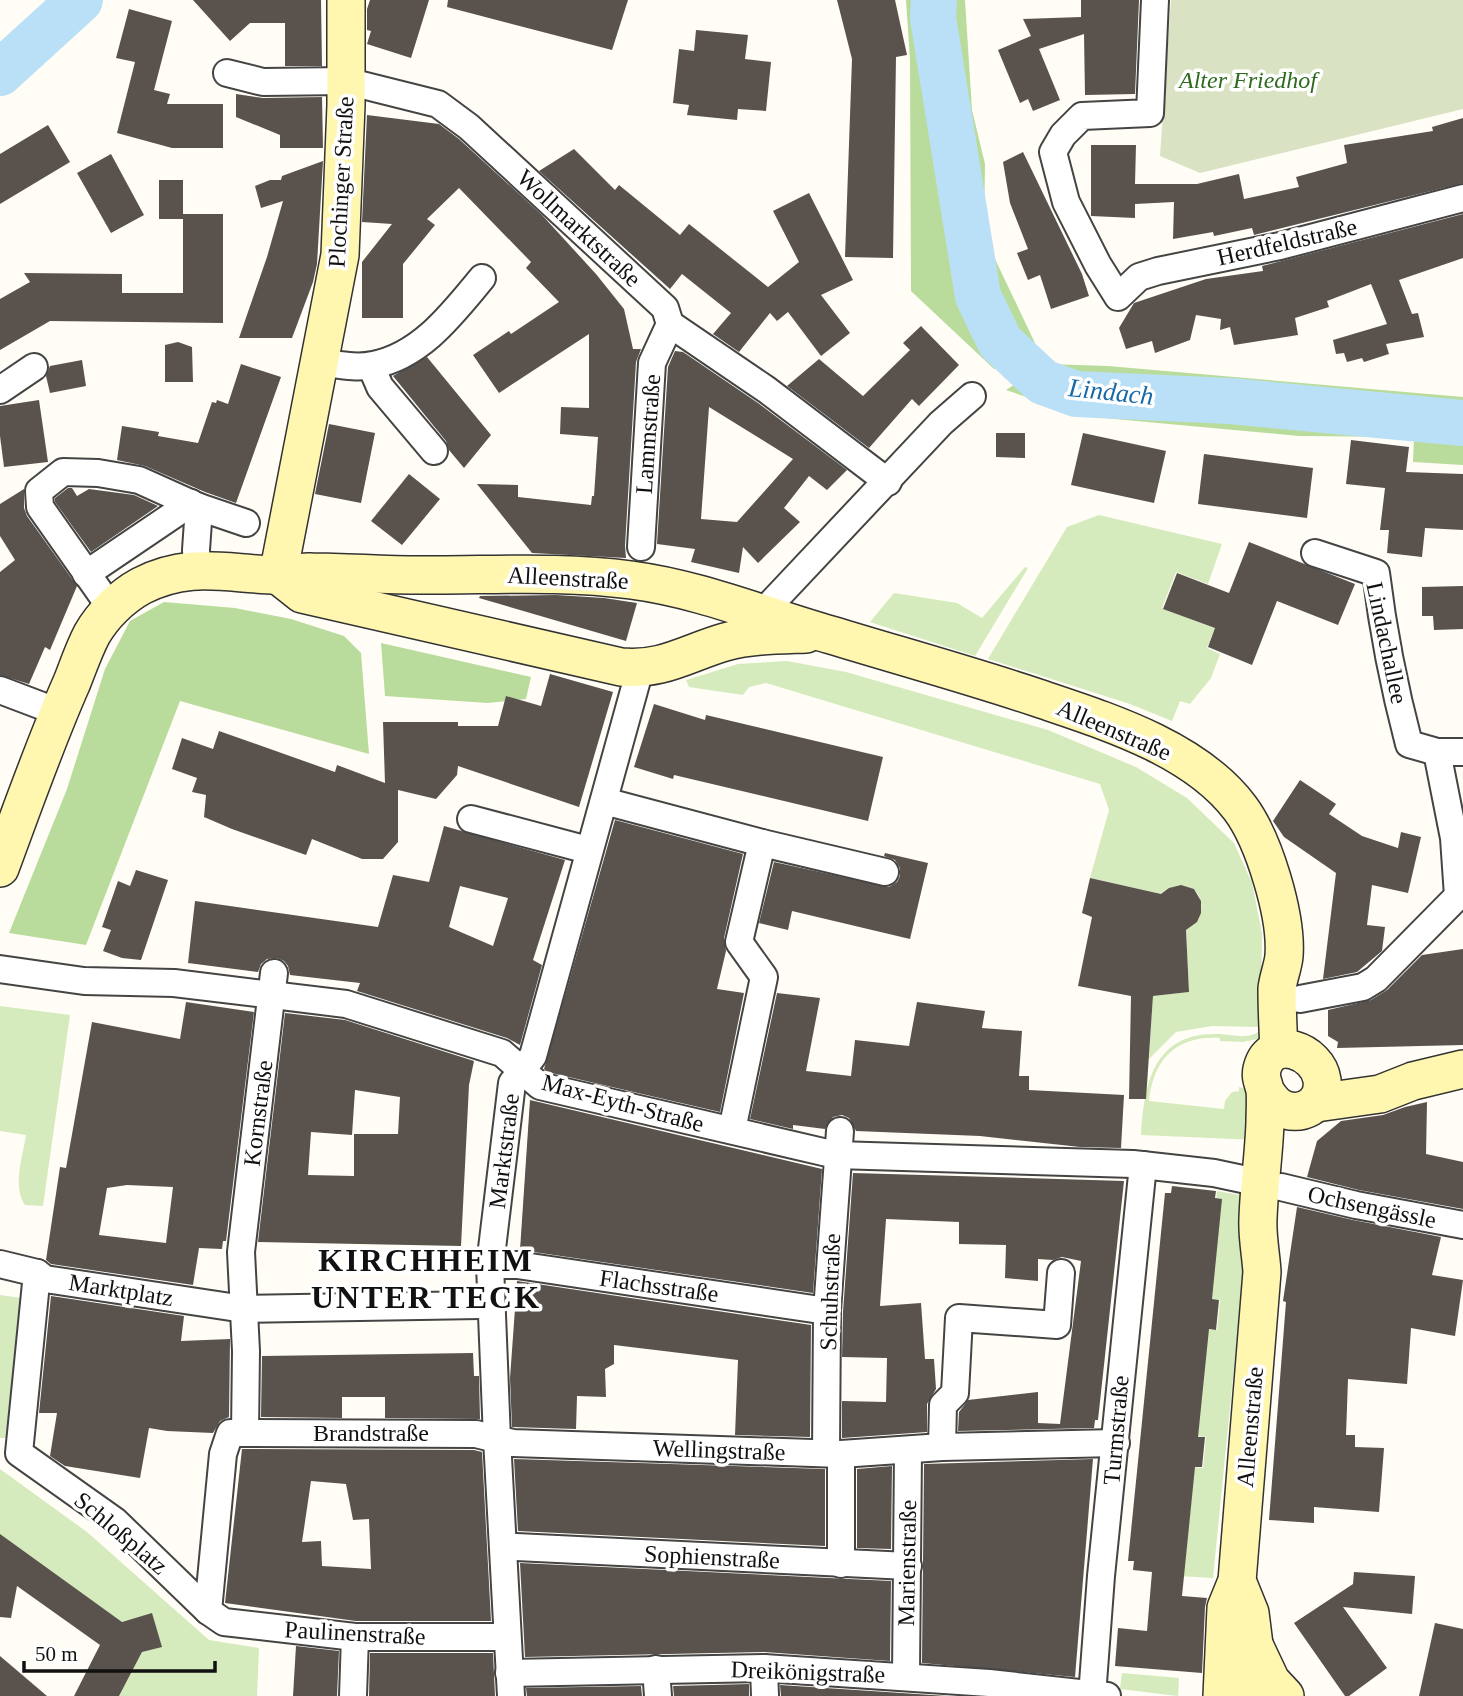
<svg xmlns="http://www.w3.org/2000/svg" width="1463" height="1696" viewBox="0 0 1463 1696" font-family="Georgia,serif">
	<rect width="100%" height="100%" fill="#fffdf5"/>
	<g fill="#d5ebbd">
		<polygon points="1099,515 1222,544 1208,584 1176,572 1162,608 1215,628 1207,648 1220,654 1211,678 1190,704 1180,701 1172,721 1130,704 988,659 1067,527"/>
		<polygon points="1025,567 1028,568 975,656 870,622 894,593 957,603 982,618"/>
		<path d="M787,661L846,672L1048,730L1136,767L1187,798L1234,843L1252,883L1262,933L1261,1022L1257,1027L1212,1026L1176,1032L1149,1059L1153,996L1189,992L1186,930C1202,919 1207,904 1194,889C1180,885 1173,886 1161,894L1090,878L1109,810L1100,784L766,683L749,687L743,695L689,687L686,680L738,664Z"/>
		<path d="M0,1006L70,1015L43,1206L25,1205C12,1186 23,1156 26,1135L0,1131Z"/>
		<path d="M1261,1030L1262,1038L1243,1042L1220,1041V1038C1177,1035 1153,1059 1149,1101L1224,1109L1225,1101L1232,1092L1239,1091V1087L1246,1089L1257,1140L1141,1135C1144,1083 1154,1031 1220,1034C1235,1035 1249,1040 1261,1030Z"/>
		<polygon points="1217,1191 1251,1197 1213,1578 1179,1576 1190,1467 1203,1468 1206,1437 1192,1436 1203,1329 1217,1330 1220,1300 1206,1298"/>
		<polygon points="0,1295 28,1299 12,1429 5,1438 0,1438"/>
		<polygon points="0,1469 87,1532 209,1640 259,1648 257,1696 119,1696 142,1652 161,1646 152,1614 122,1622 0,1535"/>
		<polygon points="1122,1673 1179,1678 1178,1696 1120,1689"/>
	</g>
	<g fill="#b9dc9c">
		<polygon points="906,0 965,0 972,110 985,164 984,236 1035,343 994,369 911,291 910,60"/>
		<polygon points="1046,364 1108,366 1463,397 1463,465 1413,462 1414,437 1299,436 1082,416 1006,390"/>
		<polygon points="164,602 235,608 291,619 344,636 361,653 369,754 180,701 86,945 9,933 67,789 105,669 130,621"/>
		<polygon points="381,643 531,677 526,699 487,703 385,696"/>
	</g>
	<polygon fill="#d9e3c4" points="1171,0 1463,0 1463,109 1200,173 1160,156"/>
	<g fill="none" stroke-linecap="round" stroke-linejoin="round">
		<g stroke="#b9e0f7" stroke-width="46">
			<polyline points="934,0 933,18 978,296 1000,342 1043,382 1076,394 1230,401 1463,423"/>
			<polyline points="0,73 80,0"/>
		</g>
	</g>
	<g fill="#5a524d" fill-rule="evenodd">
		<polygon points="193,0 321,0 322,66 285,66 285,23 250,23 230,41"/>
		<polygon points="370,0 429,0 411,58 367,44 371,31 367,30 367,9"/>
		<polygon points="448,0 628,0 612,50 447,7"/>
		<polygon points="837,0 895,0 907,55 896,57 893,258 845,257 852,59"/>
		<polygon points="1081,0 1139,0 1135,94 1085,95 1084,34 1039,49 1060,100 1033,111 1028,99 1020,103 998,50 1031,36 1023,19 1081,17"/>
		<polygon points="129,9 172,21 154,90 170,94 167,104 223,104 223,148 172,148 117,133 135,62 116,58"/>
		<polygon points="696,30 748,35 745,59 771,62 766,111 738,109 737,120 687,115 689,105 673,103 679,49 694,51"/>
		<polygon points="236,94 263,98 322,97 323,148 280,148 280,135 236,117"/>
		<polygon points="367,115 439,124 459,139 542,215 596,274 624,309 633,349 641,349 636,362 625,546 626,558 532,553 477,484 518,485 518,497 591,505 592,496 594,496 598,437 560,434 561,407 589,408 589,334 499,393 473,355 509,331 511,334 559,302 526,268 531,262 459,188 427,219 435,225 403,264 403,318 362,318 362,262 392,224 362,222"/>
		<polygon points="1463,118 1463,183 1254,235 1252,228 1214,236 1213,232 1173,239 1174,202 1135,204 1135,218 1091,216 1091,145 1136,145 1135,184 1197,184 1239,174 1244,199 1299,187 1296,177 1347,163 1344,145 1433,131 1432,127"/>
		<polygon points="48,125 70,162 0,204 0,154"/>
		<polygon points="574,149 615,190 619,185 680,235 689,224 768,287 799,262 773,211 809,193 853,280 821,295 850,333 821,356 788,312 777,321 770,313 739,352 713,334 731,313 682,274 670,289 539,171"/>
		<polygon points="1023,152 1082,274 1089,296 1051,309 1040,275 1028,280 1017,253 1028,249 1010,203 1003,162"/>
		<polygon points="111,154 144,215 111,233 77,173"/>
		<polygon points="323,161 317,264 313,282 292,338 239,338 267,257 283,201 261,208 255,186 270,180 281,180 282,176"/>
		<polygon points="159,180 183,180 183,214 223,214 223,323 50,321 0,350 0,299 30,282 24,273 122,274 122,293 183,293 183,219 159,219"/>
		<polygon points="1463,214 1463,258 1399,280 1412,314 1418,313 1424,337 1386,344 1389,354 1364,362 1362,358 1347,362 1344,353 1336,354 1333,340 1387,324 1371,284 1327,301 1329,307 1295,318 1298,335 1234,345 1230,327 1220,330 1221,319 1196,315 1190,340 1155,353 1152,341 1126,349 1119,328 1134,303 1206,279 1263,271 1262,266"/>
		<polygon points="921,326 959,365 919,406 912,399 869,448 787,386 819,359 863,396 910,350 903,343"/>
		<polygon points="178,342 192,347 193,382 165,382 165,345"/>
		<path d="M675,351L683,352L758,403L847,470L827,490L809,476L784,508L800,522L758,563L743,547L739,573L691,562L695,549L657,544L668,367ZM709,407L793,459L737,522L701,519Z"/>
		<polygon points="427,357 491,435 464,468 449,450 446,441 393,376"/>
		<polygon points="82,360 86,386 50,393 46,376 50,366"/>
		<polygon points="241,364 281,377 236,503 205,492 145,466 117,460 122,426 159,432 158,436 198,443 212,402 216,403 217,400 228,404"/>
		<polygon points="39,400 48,462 4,467 0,436 0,406"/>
		<polygon points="329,424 375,433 361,503 315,494"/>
		<polygon points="996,433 1025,433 1025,458 996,457"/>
		<polygon points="1083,433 1166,451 1154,503 1071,485"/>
		<polygon points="1351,440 1409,447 1406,472 1463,474 1463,530 1425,528 1422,557 1387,553 1389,530 1380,530 1385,488 1346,484"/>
		<polygon points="1204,454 1313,468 1307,518 1198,504"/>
		<polygon points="409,474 440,499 402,545 371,521"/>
		<polygon points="68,488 72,488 77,496 89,489 134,495 158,506 91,552 55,502 55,498"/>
		<polygon points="24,489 24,508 27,516 77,586 50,650 45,647 29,684 0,675 0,572 15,560 0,536 0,504"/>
		<polygon points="1249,542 1355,584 1338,625 1277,601 1252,665 1208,647 1215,628 1163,609 1177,573 1229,593"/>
		<polygon points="1463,586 1463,629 1434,630 1433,616 1422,616 1422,587"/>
		<polygon points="556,595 604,598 637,603 626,641 479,598 480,596"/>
		<polygon points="550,674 613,692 579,807 458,766 457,775 436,799 398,790 398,842 383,859 362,859 312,839 306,855 232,829 204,817 206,795 192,792 197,778 172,769 182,738 213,749 219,731 335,772 337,765 385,783 383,722 458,722 458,726 498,726 506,696 541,706"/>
		<polygon points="654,704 705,720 706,715 883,757 868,821 674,775 673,779 634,767"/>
		<polygon points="1300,780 1336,804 1329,814 1362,836 1398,848 1401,832 1421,837 1408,893 1372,885 1367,925 1385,927 1382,951 1357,972 1323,979 1336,873 1284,837 1273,821"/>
		<polygon points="615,820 743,854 724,938 726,951 717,989 744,993 720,1112 547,1072 544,1069"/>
		<path d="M444,826L565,860L533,960L542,965L520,1045L507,1038L357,991L360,983L290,975L288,966L284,961L277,958L267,959L261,964L258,972L188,963L195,901L378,927L393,875L429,882ZM460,886L508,898L493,946L449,927Z"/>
		<polygon points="885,853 928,863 910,939 792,911 788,930 759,923 774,862 889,887 897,882 900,876 900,868 895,860 884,856"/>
		<polygon points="136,870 168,880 141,960 122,958 103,951 111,930 102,927 118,881 130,886"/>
		<polygon points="1090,878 1161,894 1169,888 1181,885 1194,889 1201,901 1201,913 1197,922 1186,930 1189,992 1153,996 1146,1099 1129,1099 1131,996 1078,986 1092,917 1082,913"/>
		<polygon points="1463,949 1463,1045 1337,1048 1338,1042 1328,1036 1328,1010 1371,1000 1387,990 1422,955"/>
		<polygon points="777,993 820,998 806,1071 851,1076 855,1040 909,1046 917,1002 985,1011 982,1028 1022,1031 1019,1076 1029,1076 1029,1090 1124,1095 1121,1148 1080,1147 980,1136 856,1131 849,1118 842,1115 833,1117 825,1129 793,1125 793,1129 750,1119"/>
		<path d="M186,1002L254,1012L226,1241H223L222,1249L199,1248L193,1285L51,1264L46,1260L60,1167L66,1168L92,1022L180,1039ZM127,1185L173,1187L166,1243L99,1235L107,1188Z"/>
		<path d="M285,1013L345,1020L474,1061L469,1085L461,1246L258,1242ZM355,1090L400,1097L398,1134H354V1176L308,1175L311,1132L352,1135Z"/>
		<polygon points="530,1100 822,1169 813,1293 520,1250"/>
		<polygon points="1427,1102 1426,1154 1463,1162 1463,1209 1359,1190 1307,1177 1317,1141 1341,1121 1383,1115 1405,1107"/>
		<polygon points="853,1173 1124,1181 1098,1420 1095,1420 1094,1428 958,1431 959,1412 968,1400 1038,1392 1038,1423 1060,1424 1081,1261 1062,1257 1053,1260 1038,1259 1038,1281 1005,1278 1006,1245 959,1244 959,1222 886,1219 880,1306 921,1303 925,1359 934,1359 936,1389 927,1404 927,1432 842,1438 842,1401 886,1402 887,1358 842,1357 843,1312"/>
		<polygon points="1172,1186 1216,1191 1215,1198 1222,1199 1212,1299 1219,1300 1216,1330 1209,1329 1198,1437 1205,1437 1202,1467 1195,1467 1182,1596 1207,1598 1205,1607 1202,1673 1115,1666 1118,1628 1147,1631 1152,1572 1133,1570 1134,1561 1128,1561 1165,1193 1171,1193"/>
		<polygon points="1297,1207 1353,1220 1441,1237 1432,1275 1463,1280 1455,1336 1411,1328 1407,1384 1348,1379 1346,1435 1355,1435 1355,1447 1384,1448 1379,1512 1314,1507 1314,1523 1269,1520 1286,1302 1283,1301"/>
		<polygon points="517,1281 811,1325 810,1437 735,1435 738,1360 614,1345 614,1364 605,1369 606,1397 577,1396 576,1429 512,1427 510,1378"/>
		<polygon points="51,1296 184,1316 181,1341 230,1339 229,1417 220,1421 213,1433 167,1431 149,1428 140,1478 65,1466 50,1456 57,1413 39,1413"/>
		<polygon points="473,1353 474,1376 479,1376 480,1419 385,1418 385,1397 342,1397 342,1418 261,1417 262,1356"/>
		<path d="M242,1449L474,1450L482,1452L491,1621H356L225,1603ZM311,1481L346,1484L353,1520L369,1519L371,1569L322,1566L321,1541L302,1542Z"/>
		<polygon points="514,1459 825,1469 825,1546 518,1531"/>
		<polygon points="1093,1459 1075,1677 922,1663 924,1464"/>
		<polygon points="892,1466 891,1549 857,1548 857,1469"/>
		<polygon points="0,1534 122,1622 152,1613 162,1647 142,1652 119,1696 74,1696 100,1645 17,1586 11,1618 0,1617"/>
		<polygon points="520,1563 891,1581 890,1661 764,1652 525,1657"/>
		<polygon points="1354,1572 1415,1576 1412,1614 1343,1607 1387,1668 1349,1696 1345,1696 1294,1623 1353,1584"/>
		<polygon points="1435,1623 1463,1629 1463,1696 1419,1696"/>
		<polygon points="296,1646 339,1651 337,1696 293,1696"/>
		<polygon points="370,1653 493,1653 495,1696 369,1696"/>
		<polygon points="0,1656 47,1696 0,1696"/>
		<polygon points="749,1684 749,1696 674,1696 673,1686"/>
		<polygon points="780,1685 947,1696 781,1696"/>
		<polygon points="641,1686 642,1696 527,1696 526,1688"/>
	</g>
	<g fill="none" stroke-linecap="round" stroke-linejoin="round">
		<g stroke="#444" stroke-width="30">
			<g id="street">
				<polyline points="1155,0 1150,113 1082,116 1063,135 1053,152 1066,202 1098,265 1118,297 1139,277 1158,271 1280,246 1463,198"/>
				<polyline points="227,73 263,82 346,81 438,104 469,127 665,308 670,324 767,390 888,482"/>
				<path d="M319,362C337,364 355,369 373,365C421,356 453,313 482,278"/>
				<polyline points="371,366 380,387 434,451"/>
				<polyline points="0,390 34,367"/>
				<polyline points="641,547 652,363 670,324"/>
				<path d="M1315,553L1376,573C1383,631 1394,687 1409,744L1437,752H1463"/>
				<polyline points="197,570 196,550 199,507"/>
				<polyline points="86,574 191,503"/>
				<polyline points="111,608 40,507 39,491 63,472 98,473 139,480 199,507 246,523"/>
				<polyline points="763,612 941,423 972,396"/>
				<polyline points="0,690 58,712"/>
				<polyline points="604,801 762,843 885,872"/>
				<polyline points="471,819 588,850"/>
				<polyline points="0,969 84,981 174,983 346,1004 502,1053 540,1086 836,1155 1133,1164 1214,1173 1261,1183"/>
				<polyline points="1300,999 1363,987 1376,979 1458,896 1454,838 1437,752"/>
				<polyline points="732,1130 764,977 739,942 762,843"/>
				<polyline points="1281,1187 1356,1205 1463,1225"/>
				<polyline points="0,1264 37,1273 45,1279 244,1309 480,1305 491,1302"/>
				<polyline points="490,1265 517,1265 827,1311"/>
				<polyline points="37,1273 19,1453 115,1521 208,1611 224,1622 355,1637 507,1637"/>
				<polyline points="245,1433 246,1351 241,1252 274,973"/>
				<polyline points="942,1447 943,1405 955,1393 959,1318 1057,1325 1061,1273"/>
				<polyline points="826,1453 827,1311 840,1131"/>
				<polyline points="516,1547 908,1566"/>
				<polyline points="841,1564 841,1454"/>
				<polyline points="208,1611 223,1454 230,1433 476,1434 513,1443 841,1454 942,1447 1116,1443"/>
				<polyline points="764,1668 765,1696"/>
				<polyline points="656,1669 658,1696"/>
				<polyline points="509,1673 764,1668 989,1683 1107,1696"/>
				<polyline points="906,1676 908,1450"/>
				<polyline points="353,1696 355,1637"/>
				<polyline points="511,1696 497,1439 490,1265 512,1083 533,1056 640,669"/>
				<polyline points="1092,1696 1101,1576 1143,1165"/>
			</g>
		</g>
		<g stroke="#333" stroke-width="40">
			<g id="secondary">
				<polyline points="278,575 340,255 346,105 346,0"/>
				<path d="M278,575L302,594L621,667C662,671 687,653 725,642C751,635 779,635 806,634"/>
				<path d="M0,868C23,806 45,743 72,682C78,667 84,649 92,634C103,615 121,597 141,586C190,561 226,574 276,575C288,575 299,571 311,572C351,572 391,576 432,575C498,575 565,571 631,580C700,589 764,616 831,635C900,656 969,675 1038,698C1106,721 1195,748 1240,808C1264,840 1287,916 1284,956C1283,967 1278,978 1277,989C1277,1009 1278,1030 1279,1050"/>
				<polyline points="1316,1103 1380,1094 1413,1081 1463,1069"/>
				<polyline points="1237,1581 1250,1613 1254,1645 1249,1696"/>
				<polyline points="1254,1645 1271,1681 1285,1696"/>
				<path d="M1222,1696L1226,1608L1237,1581L1262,1272C1261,1255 1257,1236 1258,1219C1259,1186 1264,1154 1265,1122C1265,1112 1266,1100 1265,1090C1263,1082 1260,1077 1262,1069C1271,1033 1318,1051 1322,1080C1325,1105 1300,1119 1279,1107C1273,1103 1269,1097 1265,1091"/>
			</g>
		</g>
		<use href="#street" stroke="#fff" stroke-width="26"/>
		<use href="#secondary" stroke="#fff6b0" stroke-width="37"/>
	</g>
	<g text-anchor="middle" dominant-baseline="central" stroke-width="7" stroke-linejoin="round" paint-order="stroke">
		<g font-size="24" font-style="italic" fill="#2f6b1f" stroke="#fff">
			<text x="1248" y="80">Alter Friedhof</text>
		</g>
		<g font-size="24" fill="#111" stroke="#fff">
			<text transform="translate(341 182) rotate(-87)">Plochinger Straße</text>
			<text transform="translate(579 228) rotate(43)">Wollmarktstraße</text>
			<text transform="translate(1287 242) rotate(-13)">Herdfeldstraße</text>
			<text transform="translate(648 434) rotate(-86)">Lammstraße</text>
			<text transform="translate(568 578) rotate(3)">Alleenstraße</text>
			<text transform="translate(1387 643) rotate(78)">Lindachallee</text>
			<text transform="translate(1114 730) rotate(23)">Alleenstraße</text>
			<text transform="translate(623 1103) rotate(15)">Max-Eyth-Straße</text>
			<text transform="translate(258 1113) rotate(-83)">Kornstraße</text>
			<text transform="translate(504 1151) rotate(-83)">Marktstraße</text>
			<text transform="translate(1372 1207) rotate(12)">Ochsengässle</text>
			<text transform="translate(659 1286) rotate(8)">Flachsstraße</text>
			<text transform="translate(121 1290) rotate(9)">Marktplatz</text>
			<text transform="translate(830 1292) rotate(-88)">Schuhstraße</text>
			<text transform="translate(1250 1427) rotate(-85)">Alleenstraße</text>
			<text transform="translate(1116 1430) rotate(-85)">Turmstraße</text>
			<text x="371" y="1433">Brandstraße</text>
			<text transform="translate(719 1450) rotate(2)">Wellingstraße</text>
			<text transform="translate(121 1533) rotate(40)">Schloßplatz</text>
			<text transform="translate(712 1557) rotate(3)">Sophienstraße</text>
			<text transform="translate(907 1563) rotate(-89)">Marienstraße</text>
			<text transform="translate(355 1633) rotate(3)">Paulinenstraße</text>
			<text transform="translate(808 1672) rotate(2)">Dreikönigstraße</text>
		</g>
		<g font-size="26" font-style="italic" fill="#1768a6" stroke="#fff">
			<text transform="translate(1111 392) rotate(6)">Lindach</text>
		</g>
		<g font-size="32" font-weight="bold" letter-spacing="2" fill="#111" stroke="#fff">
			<text x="426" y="1260">KIRCHHEIM<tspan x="426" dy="37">UNTER TECK</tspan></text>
		</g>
	</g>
	<path d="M24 1661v10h191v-10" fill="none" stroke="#111111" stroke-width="3.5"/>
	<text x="35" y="1661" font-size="21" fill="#111111" stroke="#ffffff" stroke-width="5" paint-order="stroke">50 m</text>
</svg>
